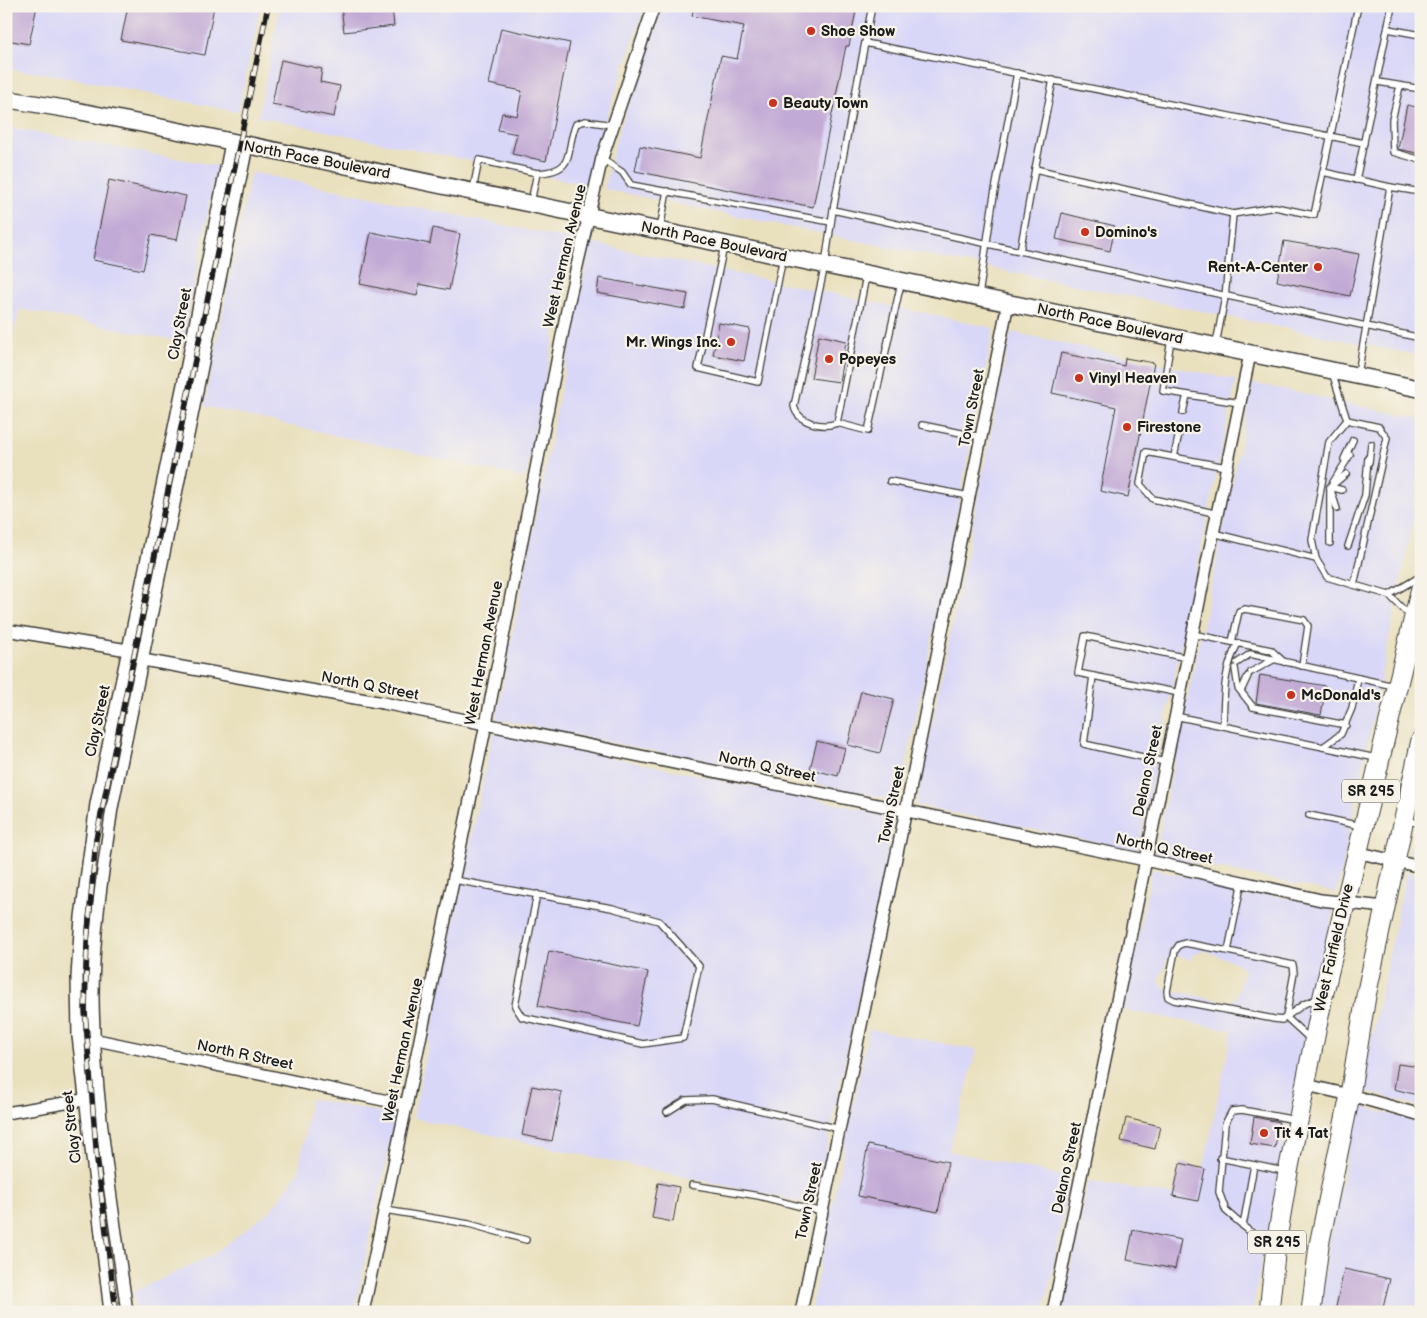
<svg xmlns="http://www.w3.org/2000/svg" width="1427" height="1318" viewBox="0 0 1427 1318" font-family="'Balsamiq Sans',sans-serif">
	<rect width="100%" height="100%" fill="#f7f3e8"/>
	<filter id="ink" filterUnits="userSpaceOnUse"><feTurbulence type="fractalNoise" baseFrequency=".02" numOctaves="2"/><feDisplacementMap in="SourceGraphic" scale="10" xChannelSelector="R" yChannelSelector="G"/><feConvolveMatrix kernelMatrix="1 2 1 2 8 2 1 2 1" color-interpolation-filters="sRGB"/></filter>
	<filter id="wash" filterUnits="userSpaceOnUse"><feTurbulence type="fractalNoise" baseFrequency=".0096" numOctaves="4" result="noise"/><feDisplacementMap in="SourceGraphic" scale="20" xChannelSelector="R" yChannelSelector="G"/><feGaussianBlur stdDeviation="1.12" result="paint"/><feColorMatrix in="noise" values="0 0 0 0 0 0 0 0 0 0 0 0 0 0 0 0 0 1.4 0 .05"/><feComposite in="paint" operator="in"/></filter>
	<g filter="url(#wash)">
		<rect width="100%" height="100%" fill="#e9e0bd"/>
		<g fill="#d9d7f8" fill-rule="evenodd">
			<polygon points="6,6 261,6 238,112 55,75 6,69"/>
			<polygon points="280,6 645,6 599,139 587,185 258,117"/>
			<polygon points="663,6 1421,6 1421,356 604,189 615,143"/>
			<polygon points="6,127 217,166 183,342 20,309 6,361"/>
			<polygon points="251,172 574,240 525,478 204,406"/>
			<polygon points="591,243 994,328 899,801 496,719 577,307"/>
			<polygon points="1011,332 1236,380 1138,851 916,805"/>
			<polygon points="1253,383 1421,419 1421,481 1337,893 1155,855"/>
			<polygon points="493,733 896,816 811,1223 814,1205 413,1118"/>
			<polygon points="1421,803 1421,860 1409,857"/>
			<path d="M1152,869L1334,908L1314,994L1252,1312H1061L1088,1181L1197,1199L1232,1030L1123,1010ZM1204,950L1239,964L1244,972L1236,998L1227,1002L1164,989L1159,981L1167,959L1176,955L1191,960L1194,954Z"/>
			<polygon points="1406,872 1421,875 1421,1107 1361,1090"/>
			<polygon points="869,1029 977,1050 949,1151 1071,1178 1044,1312 810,1312"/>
			<polygon points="310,1099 396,1115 354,1312 136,1312 133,1292 211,1256 271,1210 299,1171"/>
			<polygon points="1358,1105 1421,1123 1421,1312 1319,1312 1328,1246"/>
		</g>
		<g id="blocks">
			<g fill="#c2aad6">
				<polygon points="6,6 37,6 29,44 6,40"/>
				<polygon points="128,6 214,6 205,55 121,40"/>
				<polygon points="341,6 392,6 394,26 344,32"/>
				<polygon points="694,6 857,6 849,46 846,46 813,207 635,171 640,146 700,158 721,56 737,59 744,26 692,16"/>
				<polygon points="501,28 570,43 546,161 512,154 517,134 498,130 502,113 517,116 522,91 489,84"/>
				<polygon points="281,60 322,69 320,82 340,86 334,117 272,104"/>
				<polygon points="1407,105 1421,108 1421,154 1398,149"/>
				<polygon points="109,180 186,196 177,240 151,235 143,270 93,260"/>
				<polygon points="1062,213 1115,226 1110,251 1056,239"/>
				<polygon points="433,228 460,234 449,290 419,284 417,296 360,284 371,232 430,244"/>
				<polygon points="1284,241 1359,254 1350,296 1277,281"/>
				<polygon points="599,278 688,294 685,309 597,293"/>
				<polygon points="719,323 750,329 744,361 713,355"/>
				<polygon points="819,335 846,341 839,382 811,378"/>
				<polygon points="1061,353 1124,366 1125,358 1154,363 1128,497 1100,491 1116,407 1052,393"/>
				<polygon points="1260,675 1326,686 1321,715 1256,703"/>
				<polygon points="861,691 894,699 880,753 848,745"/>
				<polygon points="817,741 845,748 838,776 810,769"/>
				<polygon points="549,951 648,972 637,1026 538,1006"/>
				<polygon points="1398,1064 1421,1067 1421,1096 1394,1089"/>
				<polygon points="532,1086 562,1092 552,1141 522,1135"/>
				<polygon points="1254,1117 1279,1122 1275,1148 1250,1144"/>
				<polygon points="1126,1118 1160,1126 1155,1149 1121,1141"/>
				<polygon points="868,1145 948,1162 938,1212 858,1196"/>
				<polygon points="1180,1163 1205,1169 1198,1201 1173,1196"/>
				<polygon points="658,1183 679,1187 673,1222 652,1218"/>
				<polygon points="1133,1230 1181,1240 1175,1269 1127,1260"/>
				<polygon points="1344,1269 1390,1279 1382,1312 1335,1312"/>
			</g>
		</g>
	</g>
	<g filter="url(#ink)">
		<use href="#blocks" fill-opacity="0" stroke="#3b3934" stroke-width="1"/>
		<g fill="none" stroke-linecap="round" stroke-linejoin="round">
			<g stroke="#3b3934" stroke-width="8">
				<g id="lane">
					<polyline points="872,6 833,210 1020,251 1035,169 1233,214 1275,207 1314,215 1323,172 1390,187 1358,374"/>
					<polyline points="1388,29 1421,35"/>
					<polyline points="865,43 1364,143"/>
					<polyline points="1378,82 1421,89"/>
					<polyline points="1400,86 1392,120 1393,152 1421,160"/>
					<polyline points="602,159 622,172 631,185 831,222"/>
					<polyline points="1035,169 1053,80"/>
					<polyline points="1323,172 1358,6"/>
					<path d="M537,173C577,171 564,154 576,124L585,121L613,125"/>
					<polyline points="1356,180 1392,6"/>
					<polyline points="1390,187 1421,192"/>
					<polyline points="473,190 479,160 537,173 531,202"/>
					<path d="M833,210L825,265L794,406C797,422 822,429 837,423L866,276"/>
					<polyline points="660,229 667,191"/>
					<polyline points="724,246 698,368 758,382 783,257"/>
					<polyline points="1020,251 1421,338"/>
					<polyline points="979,295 993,201 1017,73"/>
					<polyline points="1171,339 1163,391 1240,403"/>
					<polyline points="1216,344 1225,297 1233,214"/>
					<polyline points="1332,372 1347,420"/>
					<polyline points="1183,412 1187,395"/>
					<polyline points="837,423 868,431 901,283"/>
					<polyline points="922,425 981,437"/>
					<polyline points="1174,457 1179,433"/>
					<polyline points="1344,459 1353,440"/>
					<polyline points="1369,462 1371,444"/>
					<polyline points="890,481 969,496"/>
					<polyline points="1334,484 1346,474"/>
					<polyline points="1337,509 1330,487 1342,490"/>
					<polyline points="1218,514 1153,499 1140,484 1146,452 1226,467"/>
					<polyline points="1213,533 1316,559 1327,577 1354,585 1387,438 1379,427 1347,420"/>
					<polyline points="1330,543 1330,487 1350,455"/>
					<polyline points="1348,546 1365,495 1368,458"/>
					<polyline points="1316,559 1312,540 1329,442 1347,420"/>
					<polyline points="1354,585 1389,595 1410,616"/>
					<polyline points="1389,595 1421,576"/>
					<polyline points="1192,634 1271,650 1284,662"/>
					<polyline points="1232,642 1239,611 1245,609 1304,620 1308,626 1302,666"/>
					<polyline points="1237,663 1250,654 1394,686"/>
					<polyline points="1235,668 1238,688 1253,707 1346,725"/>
					<polyline points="1251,672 1273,660"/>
					<polyline points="1093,676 1180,693"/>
					<polyline points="1241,691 1248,676"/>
					<polyline points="1175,716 1376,758"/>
					<path d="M1223,726C1224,695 1223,671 1238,643"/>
					<polyline points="1323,747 1341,734 1352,708 1358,678"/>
					<polyline points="1165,762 1084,744 1093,676 1078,673 1085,636 1187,658"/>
					<polyline points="1309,815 1361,826"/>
					<polyline points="1406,820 1421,824"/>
					<polyline points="454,880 612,908 659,921 699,966 683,1038 643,1044 522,1017 515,1006 537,894"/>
					<polyline points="1421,949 1421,961"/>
					<polyline points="1228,951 1293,965 1294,973 1286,1017 1282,1020 1274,1019 1174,1000 1168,997 1167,991 1175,951 1179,945 1185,943 1228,951 1242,881"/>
					<polyline points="1311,1040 1286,1017 1304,1004 1319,998"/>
					<polyline points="667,1112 686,1100 712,1099 840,1129"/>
					<polyline points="1220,1158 1284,1171"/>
					<polyline points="692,1185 759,1196 822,1212"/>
					<polyline points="385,1210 469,1224 526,1240"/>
					<polyline points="1243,1226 1254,1165"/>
					<polyline points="1272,1243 1249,1231 1226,1211 1219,1192 1225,1124 1232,1111 1242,1110 1296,1120"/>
				</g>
			</g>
			<g stroke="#3b3934" stroke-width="14">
				<g id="street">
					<polyline points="6,630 128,650"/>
					<polyline points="143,660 383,703 1145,860 1321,900 1384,907"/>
					<polyline points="1356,852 1421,867"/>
					<polyline points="78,1036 407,1105"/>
					<polyline points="1306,1085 1350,1095 1421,1115"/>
					<polyline points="6,1113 83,1100"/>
					<polyline points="110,1312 78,1036 77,977 81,917 96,804 186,370 231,143"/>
					<path d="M127,1312C113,1207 94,1101 93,996C93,933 103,870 112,808L247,146"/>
					<polyline points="363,1312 486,724 568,305 602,158 654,6"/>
					<polyline points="801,1312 906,810 1008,303"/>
					<polyline points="1053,1312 1250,354"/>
				</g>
			</g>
			<g stroke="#3b3934" stroke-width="19">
				<polyline id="secondary" points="6,99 73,110 214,138 1421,389"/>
			</g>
			<g stroke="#3b3934" stroke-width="21">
				<g id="primary">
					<polyline points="1269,1312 1276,1245 1288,1172 1323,996 1421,588"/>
					<polyline points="1311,1312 1319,1245 1350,1095 1366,996 1421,740"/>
				</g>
			</g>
			<use href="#lane" stroke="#fff" stroke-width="5.5"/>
			<use href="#street" stroke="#fff" stroke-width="11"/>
			<use href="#secondary" stroke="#fff" stroke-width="16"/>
			<use href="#primary" stroke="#fff" stroke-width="19"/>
			<g stroke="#1c1c1c" stroke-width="5.5">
				<polyline id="rail" points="116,1312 97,1160 85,1011 87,943 96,839 268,6"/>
			</g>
			<use href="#rail" stroke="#f7f3e8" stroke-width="4" stroke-dasharray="11" stroke-linecap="butt"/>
		</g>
	</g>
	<g fill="#c8321e" stroke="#f7f3e8" stroke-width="2">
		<circle cx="811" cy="31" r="5"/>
		<circle cx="773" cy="103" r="5"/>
		<circle cx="1085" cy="232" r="5"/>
		<circle cx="1318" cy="267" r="5"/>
		<circle cx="731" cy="342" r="5"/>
		<circle cx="829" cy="359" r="5"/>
		<circle cx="1079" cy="378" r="5"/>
		<circle cx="1127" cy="427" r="5"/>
		<circle cx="1291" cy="695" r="5"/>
		<circle cx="1264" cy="1133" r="5"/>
	</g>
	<g text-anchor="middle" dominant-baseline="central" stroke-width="4.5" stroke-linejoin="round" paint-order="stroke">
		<g fill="#f7f3e8" stroke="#5e5c59" stroke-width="1">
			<rect x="1342" y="779.5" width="58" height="23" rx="4"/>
			<rect x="1248" y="1230.5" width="58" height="23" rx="4"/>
		</g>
		<g font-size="14" font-weight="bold" fill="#1c1c1c">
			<text x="1371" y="791">SR 295</text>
			<text x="1277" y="1242">SR 295</text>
		</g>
		<g font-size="15" font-weight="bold" fill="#1c1c1c" stroke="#f7f3e8" text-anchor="start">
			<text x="821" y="31">Shoe Show</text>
			<text x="783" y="103">Beauty Town</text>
			<text x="1095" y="232">Domino's</text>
			<text x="1308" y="267" text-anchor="end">Rent-A-Center</text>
			<text x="721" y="342" text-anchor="end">Mr. Wings Inc.</text>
			<text x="839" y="359">Popeyes</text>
			<text x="1089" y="378">Vinyl Heaven</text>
			<text x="1137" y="427">Firestone</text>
			<text x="1301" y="695">McDonald's</text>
			<text x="1274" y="1133">Tit 4 Tat</text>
		</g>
		<g font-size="15" fill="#1c1c1c" stroke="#f7f3e8">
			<text transform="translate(317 160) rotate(11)">North Pace Boulevard</text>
			<text transform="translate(714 242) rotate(12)">North Pace Boulevard</text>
			<text transform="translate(565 256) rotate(-77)">West Herman Avenue</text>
			<text transform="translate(180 324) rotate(-79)">Clay Street</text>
			<text transform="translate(1110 324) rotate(12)">North Pace Boulevard</text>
			<text transform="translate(972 408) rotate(-79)">Town Street</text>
			<text transform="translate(484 653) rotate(-79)">West Herman Avenue</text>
			<text transform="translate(370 686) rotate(11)">North Q Street</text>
			<text transform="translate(98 721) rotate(-78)">Clay Street</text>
			<text transform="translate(767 767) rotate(12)">North Q Street</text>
			<text transform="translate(1148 771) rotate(-78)">Delano Street</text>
			<text transform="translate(892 805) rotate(-78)">Town Street</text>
			<text transform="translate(1164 849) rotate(12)">North Q Street</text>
			<text transform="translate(1334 948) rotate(-77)">West Fairfield Drive</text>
			<text transform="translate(403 1050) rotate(-78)">West Herman Avenue</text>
			<text transform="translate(245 1055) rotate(12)">North R Street</text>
			<text transform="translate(72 1127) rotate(-97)">Clay Street</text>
			<text transform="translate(1067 1168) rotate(-78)">Delano Street</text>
			<text transform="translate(809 1201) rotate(-78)">Town Street</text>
		</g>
	</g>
	<rect width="1427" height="1318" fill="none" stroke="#f7f3e8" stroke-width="25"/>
</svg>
